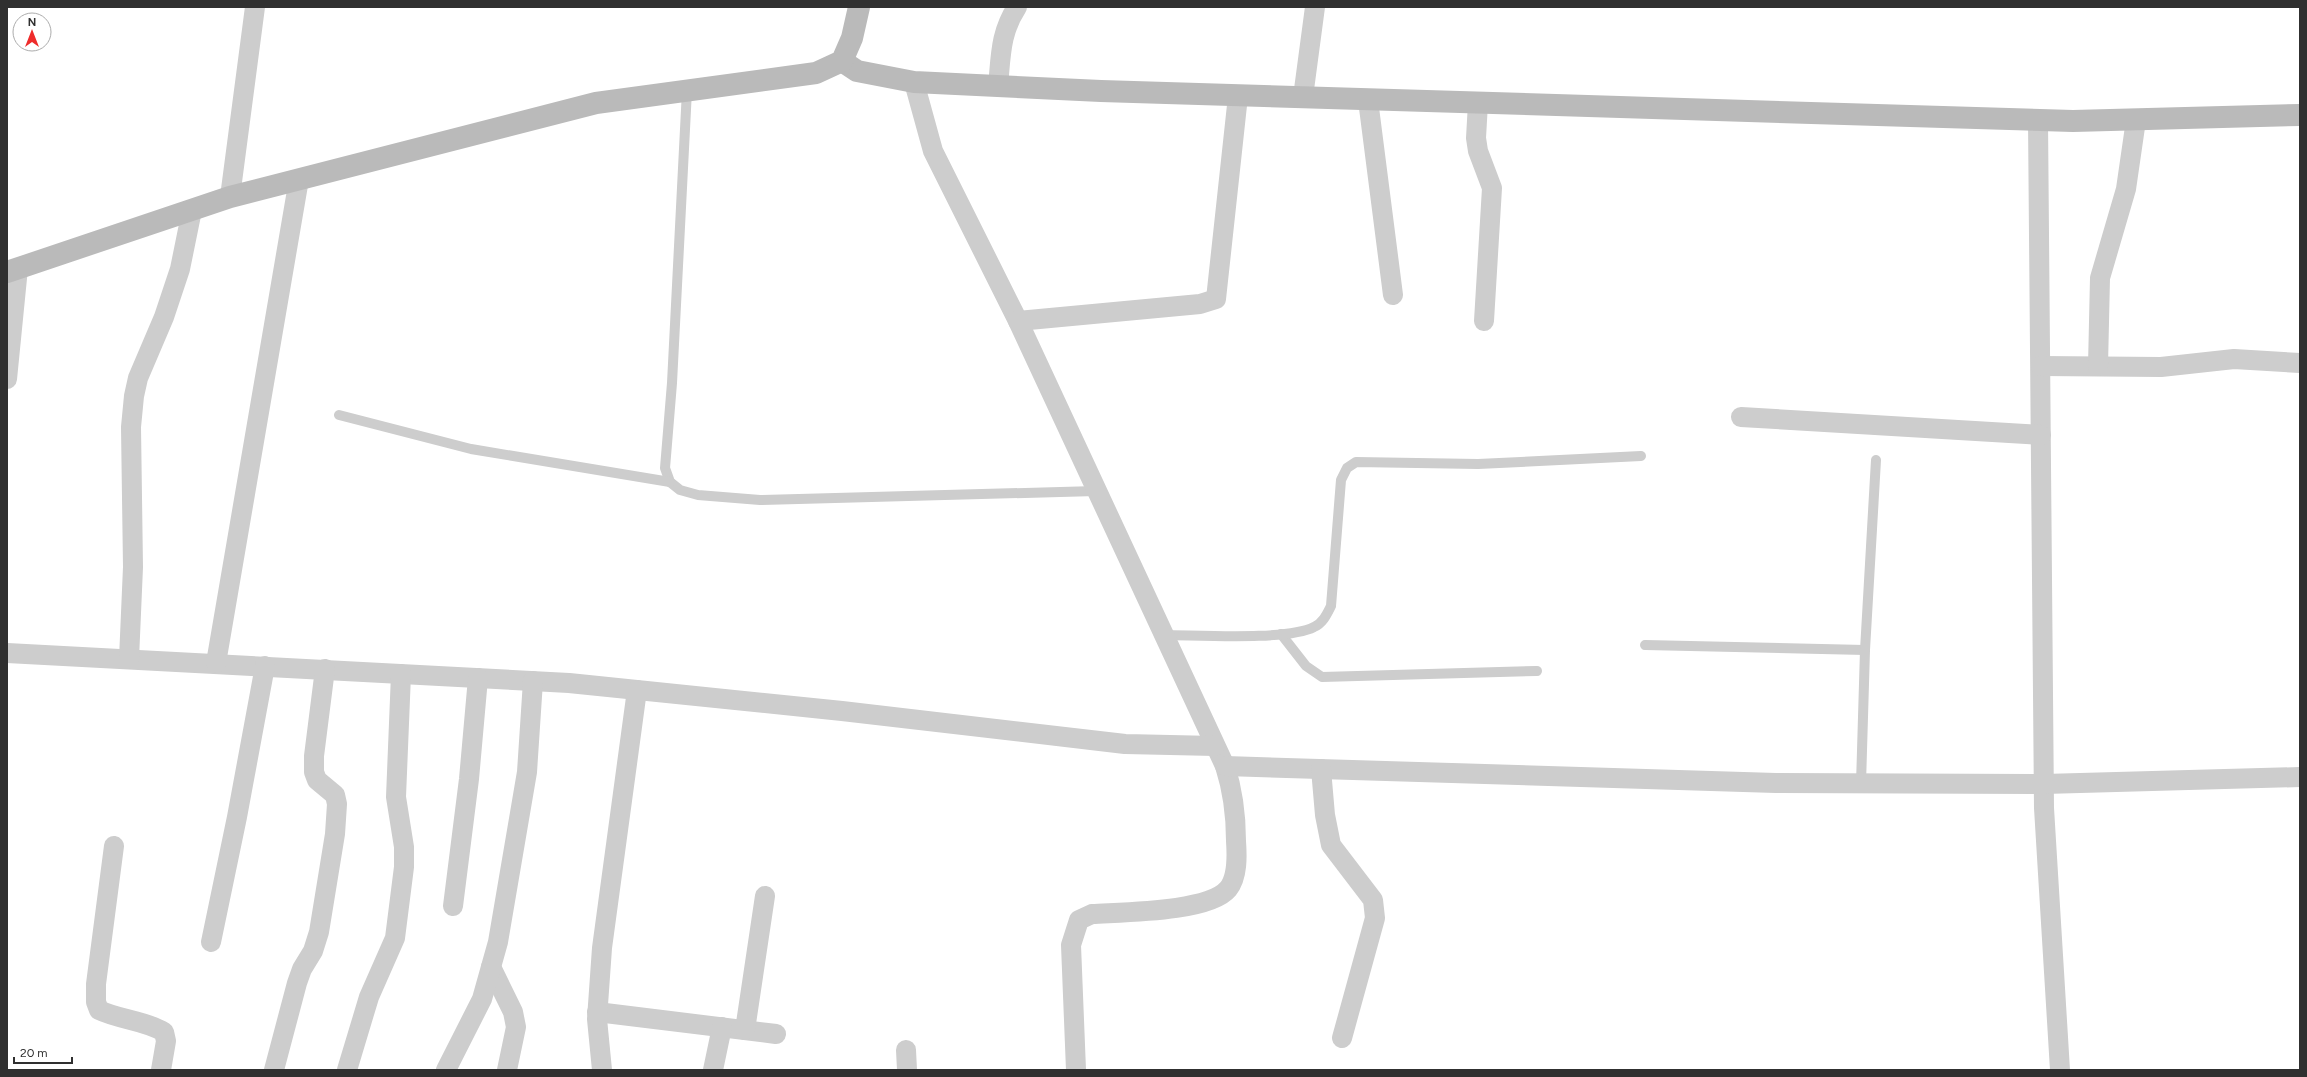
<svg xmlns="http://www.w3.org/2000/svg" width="2307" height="1077" viewBox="0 0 2307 1077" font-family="Figtree,sans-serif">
	<rect width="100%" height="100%" fill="#fff"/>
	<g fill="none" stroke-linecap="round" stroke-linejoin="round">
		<g stroke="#cdcdcd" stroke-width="10">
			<polyline points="687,90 672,383 665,468 670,482 680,490 698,495 760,500 1096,491"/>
			<polyline points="339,415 471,449 670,482"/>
			<polyline points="1281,634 1306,666 1322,677 1537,671"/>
			<path d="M1163,635C1197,635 1287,641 1314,627C1323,623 1327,614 1331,606L1341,480L1347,468L1356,462L1478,464L1641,456"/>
			<polyline points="1645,645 1865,650"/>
			<polyline points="1861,784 1865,650 1876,460"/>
		</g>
		<g stroke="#cdcdcd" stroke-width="20">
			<path d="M914,82L933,151L1018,321L1225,766C1233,791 1236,815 1236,841C1237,855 1238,877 1228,889C1209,912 1123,912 1092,914L1079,920L1071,945L1076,1070"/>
			<path d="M998,86C1001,56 1000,33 1017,7"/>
			<polyline points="1303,97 1315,7"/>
			<polyline points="1368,100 1393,295"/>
			<polyline points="1478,103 1476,138 1478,151 1492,188 1484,321"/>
			<polyline points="2038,120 2044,808 2060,1070"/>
			<polyline points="230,197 255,7"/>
			<polyline points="1018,321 1200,304 1216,299 1238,96"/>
			<polyline points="2041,366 2161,367 2234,359 2300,363"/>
			<polyline points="2098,366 2100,278 2126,189 2136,120"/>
			<polyline points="7,379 18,268"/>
			<polyline points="1741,417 2041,435"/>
			<polyline points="7,653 569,683 842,711 1125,744 1215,746"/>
			<polyline points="129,659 133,567 131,427 134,396 138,378 164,317 180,269 192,210"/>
			<polyline points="216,663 299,179"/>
			<polyline points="1225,766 1776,783 2044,784 2300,777"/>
			<polyline points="1321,769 1325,815 1331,845 1373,900 1375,918 1342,1038"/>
			<path d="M114,846L96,984V1002L99,1010C120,1020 144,1020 164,1032L166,1041L161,1070"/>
			<polyline points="453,906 469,779 478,678"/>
			<polyline points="211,942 237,817 265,666"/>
			<polyline points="491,967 513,1012 516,1027 507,1070"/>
			<polyline points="597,1012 776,1034"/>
			<polyline points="745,1030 765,896"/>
			<polyline points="906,1050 907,1070"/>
			<polyline points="274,1070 297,983 302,969 313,951 319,932 335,834 337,804 335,795 317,780 314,772 314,756 325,669"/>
			<polyline points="347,1070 369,997 395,938 404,867 404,847 396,797 401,674"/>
			<polyline points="446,1070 482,999 498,942 527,772 533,681"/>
			<polyline points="602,1070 597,1019 602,948 637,690"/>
			<polyline points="713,1070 722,1027"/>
		</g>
		<g stroke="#bababa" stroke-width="22">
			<polyline points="842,61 857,71 914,82 1101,91 2073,121 2300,115"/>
			<polyline points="7,272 230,197 596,103 816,73 842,61 852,38 859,7"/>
		</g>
	</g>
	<rect width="2307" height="1077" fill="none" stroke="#303030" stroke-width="16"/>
	<g transform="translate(32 32)"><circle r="19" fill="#ffffff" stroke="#acacac"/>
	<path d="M0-3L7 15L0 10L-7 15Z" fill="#ee2c2b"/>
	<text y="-6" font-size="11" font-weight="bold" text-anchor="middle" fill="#303030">N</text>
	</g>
	<path d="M14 1057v6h58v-6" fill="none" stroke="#303030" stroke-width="2"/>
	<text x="20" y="1057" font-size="12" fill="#303030" stroke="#ffffff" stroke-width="3" paint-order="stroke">20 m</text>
</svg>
